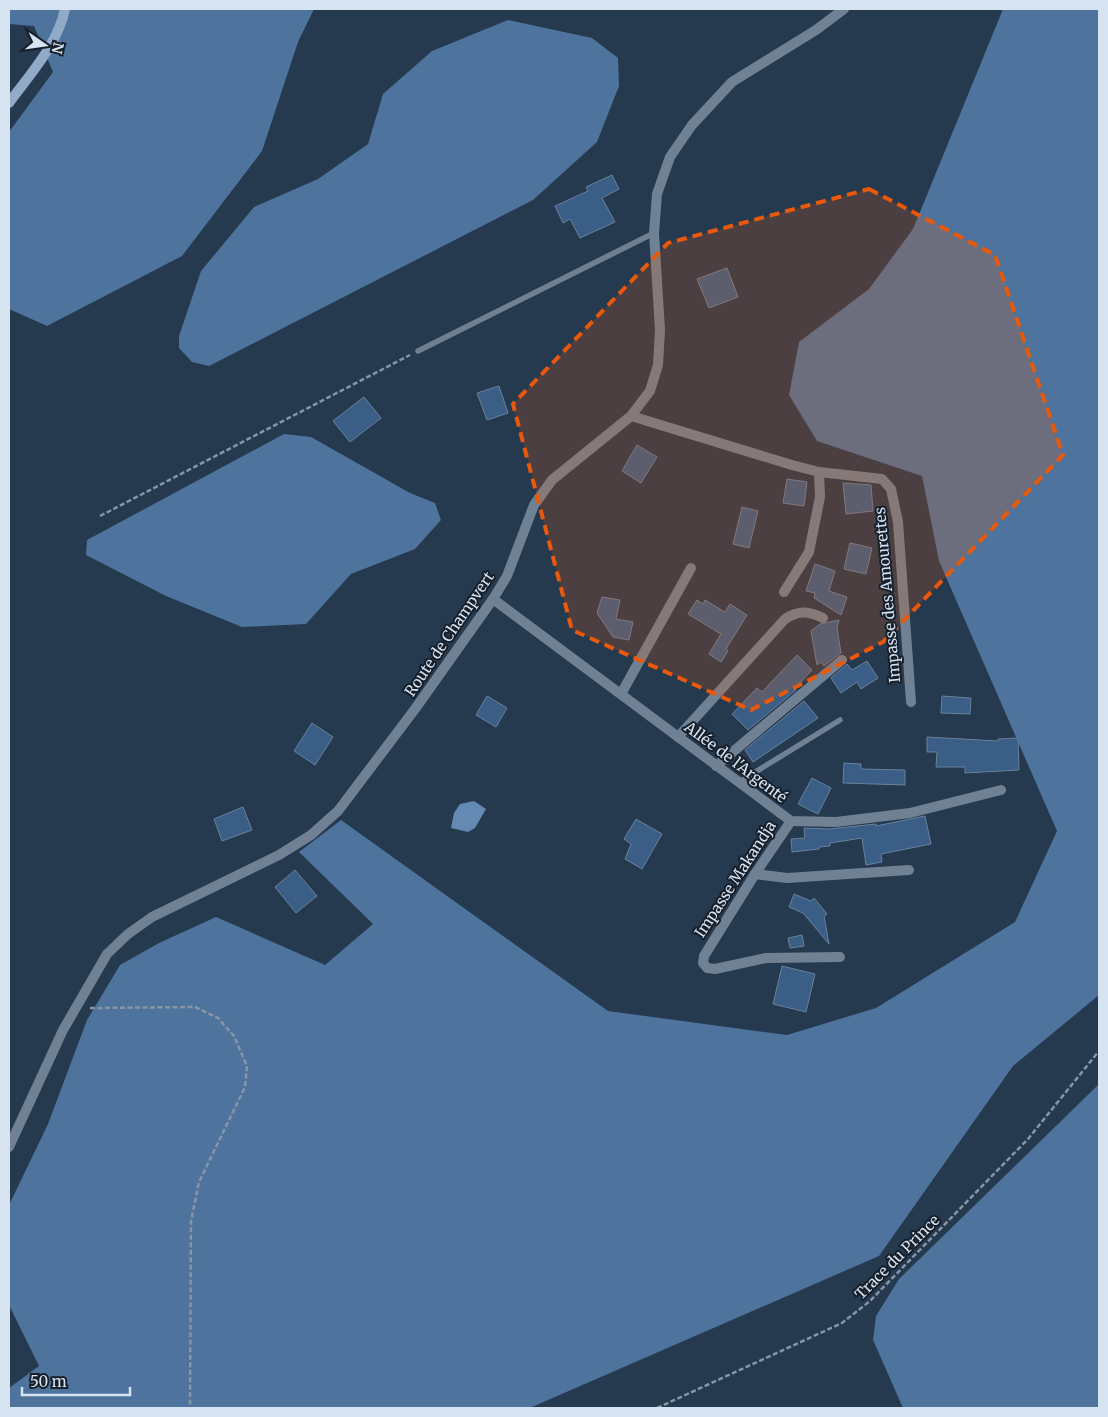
<svg xmlns="http://www.w3.org/2000/svg" width="1108" height="1417" viewBox="0 0 1108 1417" font-family="Merriweather,serif">
	<rect width="100%" height="100%" fill="#25394f"/>
	<g fill="#4e739c">
		<polygon points="9,9 314,9 298,42 262,151 182,256 47,326 9,309 9,132 53,72 34,26 9,24"/>
		<polygon points="1003,9 1099,9 1099,995 1013,1066 879,1256 532,1407 9,1408 9,1388 39,1366 9,1305 9,1205 48,1124 87,1020 120,965 159,943 216,917 325,965 373,924 299,852 341,820 608,1011 787,1035 876,1008 1015,922 1057,831 939,561 922,476 817,441 789,395 799,342 869,289 913,229"/>
		<polygon points="508,20 592,38 618,58 619,86 597,142 533,200 209,366 192,362 179,348 179,336 201,271 254,207 318,179 368,144 383,94 432,51"/>
		<polygon points="284,434 311,437 410,493 435,503 441,520 415,549 351,574 306,624 242,627 166,596 86,555 87,540"/>
		<polygon points="1099,1084 1099,1408 903,1408 873,1340 876,1316 899,1279"/>
	</g>
	<polygon fill="#648ab4" points="474,801 486,809 475,828 468,832 451,828 454,813 460,804"/>
	<g fill="#3a5e86" stroke="#6a819b">
		<polygon points="612,175 619,189 602,198 615,222 580,238 570,219 563,223 555,206 588,191 586,187"/>
		<polygon points="727,268 738,297 709,308 697,279"/>
		<polygon points="499,386 508,413 487,420 477,393"/>
		<polygon points="364,397 381,418 350,442 333,421"/>
		<polygon points="637,445 657,457 641,483 622,471"/>
		<polygon points="787,479 807,482 804,506 783,503"/>
		<polygon points="843,483 871,485 873,511 846,514"/>
		<polygon points="742,507 758,511 749,548 733,544"/>
		<polygon points="850,543 872,548 866,574 844,569"/>
		<polygon points="815,564 835,571 829,591 847,597 841,615 814,598 815,593 806,591"/>
		<polygon points="602,597 620,600 616,619 633,622 629,640 613,637 597,613"/>
		<polygon points="697,600 703,604 705,600 725,612 730,604 747,615 726,649 728,651 721,662 709,654 721,634 688,614"/>
		<polygon points="839,620 837,628 841,653 824,666 821,662 817,665 811,631 820,624"/>
		<polygon points="797,655 812,670 794,689 796,690 748,730 732,714 757,688 762,692"/>
		<polygon points="867,661 878,678 861,689 857,682 841,693 831,678 847,664 852,670"/>
		<polygon points="487,696 507,708 496,727 476,715"/>
		<polygon points="942,696 971,698 970,714 941,713"/>
		<polygon points="804,701 818,718 753,762 745,750"/>
		<polygon points="312,723 333,737 315,765 294,751"/>
		<polygon points="927,737 998,741 998,739 1018,738 1019,770 965,773 965,767 936,767 937,752 927,752"/>
		<polygon points="844,763 861,764 861,769 905,770 905,785 843,783"/>
		<polygon points="812,778 831,788 818,814 798,804"/>
		<polygon points="243,807 252,830 222,841 214,819"/>
		<polygon points="925,816 931,844 881,854 882,862 866,865 862,838 830,843 830,846 819,847 819,849 792,852 791,839 805,838 804,828 829,829 876,824 876,826"/>
		<polygon points="636,819 662,834 642,869 625,859 631,844 624,839"/>
		<polygon points="295,870 317,896 296,913 275,887"/>
		<polygon points="794,894 811,901 814,898 827,914 824,916 829,944 803,913 789,907"/>
		<polygon points="802,935 804,946 790,948 788,938"/>
		<polygon points="782,966 815,974 806,1012 773,1004"/>
	</g>
	<g fill="none" stroke-linecap="round" stroke-linejoin="round">
		<g stroke="#8696a7" stroke-width="2.5" stroke-dasharray="5 2.5" stroke-linecap="butt">
			<polyline points="100,516 410,355"/>
			<polyline points="90,1008 195,1007 218,1018 234,1036 247,1066 245,1087 199,1182 191,1221 190,1408"/>
			<polyline points="657,1408 842,1323 870,1301 1028,1139 1099,1051"/>
		</g>
		<g stroke="#708194" stroke-width="5.5">
			<polyline points="418,351 654,233"/>
			<polyline points="739,782 840,720"/>
		</g>
		<g stroke="#708194" stroke-width="10">
			<polyline points="631,416 792,465 819,472 882,479 891,489 898,522 911,702"/>
			<polyline points="784,592 809,552 820,497 819,472"/>
			<polyline points="493,599 791,821 836,822 910,813 1001,790"/>
			<polyline points="621,694 691,568"/>
			<path d="M678,737L785,619C799,610 808,611 823,618"/>
			<polyline points="716,766 842,660"/>
			<polyline points="791,821 755,874 704,956 703,963 707,968 715,969 766,958 840,957"/>
			<polyline points="755,874 787,878 909,870"/>
			<polyline points="9,1147 63,1030 107,954 128,934 152,917 279,855 311,835 338,811 415,709 493,599 507,576 534,505 552,480 631,416 650,391 658,365 660,330 654,233 657,194 670,157 692,125 732,82 816,30 844,9"/>
		</g>
		<path stroke="#90aac8" stroke-width="10" d="M9,103C30,74 58,44 65,9"/>
	</g>
	<path fill="#e8590c" fill-opacity="0.2" stroke="#e8590c" stroke-width="4" stroke-dasharray="10 6" stroke-linejoin="round" d="M869,189L995,255L1063,455L883,642L751,710L572,630L513,404L668,243Z"/>
	<g text-anchor="middle" dominant-baseline="central" stroke-width="4" stroke-linejoin="round" paint-order="stroke">
		<g font-size="15" fill="#d6e3f1" stroke="#161f2a">
			<text transform="translate(887 595) rotate(-95)">Impasse des Amourettes</text>
			<text transform="translate(449 634) rotate(-56)">Route de Champvert</text>
			<text transform="translate(736 762) rotate(37)">Allée de l'Argenté</text>
			<text transform="translate(735 879) rotate(-57)">Impasse Makandja</text>
			<text transform="translate(897 1257) rotate(-45)">Trace du Prince</text>
		</g>
	</g>
	<rect width="1108" height="1417" fill="none" stroke="#d6e3f1" stroke-width="20"/>
	<g transform="translate(45 45) rotate(103)" stroke="#161f2a" stroke-width="4" paint-order="stroke">
	<path d="M0-4L9 19L0 12L-9 19Z" fill="#d6e3f1"/>
	<text y="-8" font-size="14" font-weight="bold" text-anchor="middle" fill="#d6e3f1">N</text>
	</g>
	<path d="M22 1387v8h108v-8" fill="none" stroke="#d6e3f1" stroke-width="2.5"/>
	<text x="30" y="1387" font-size="15" fill="#d6e3f1" stroke="#161f2a" stroke-width="4" paint-order="stroke">50 m</text>
</svg>
